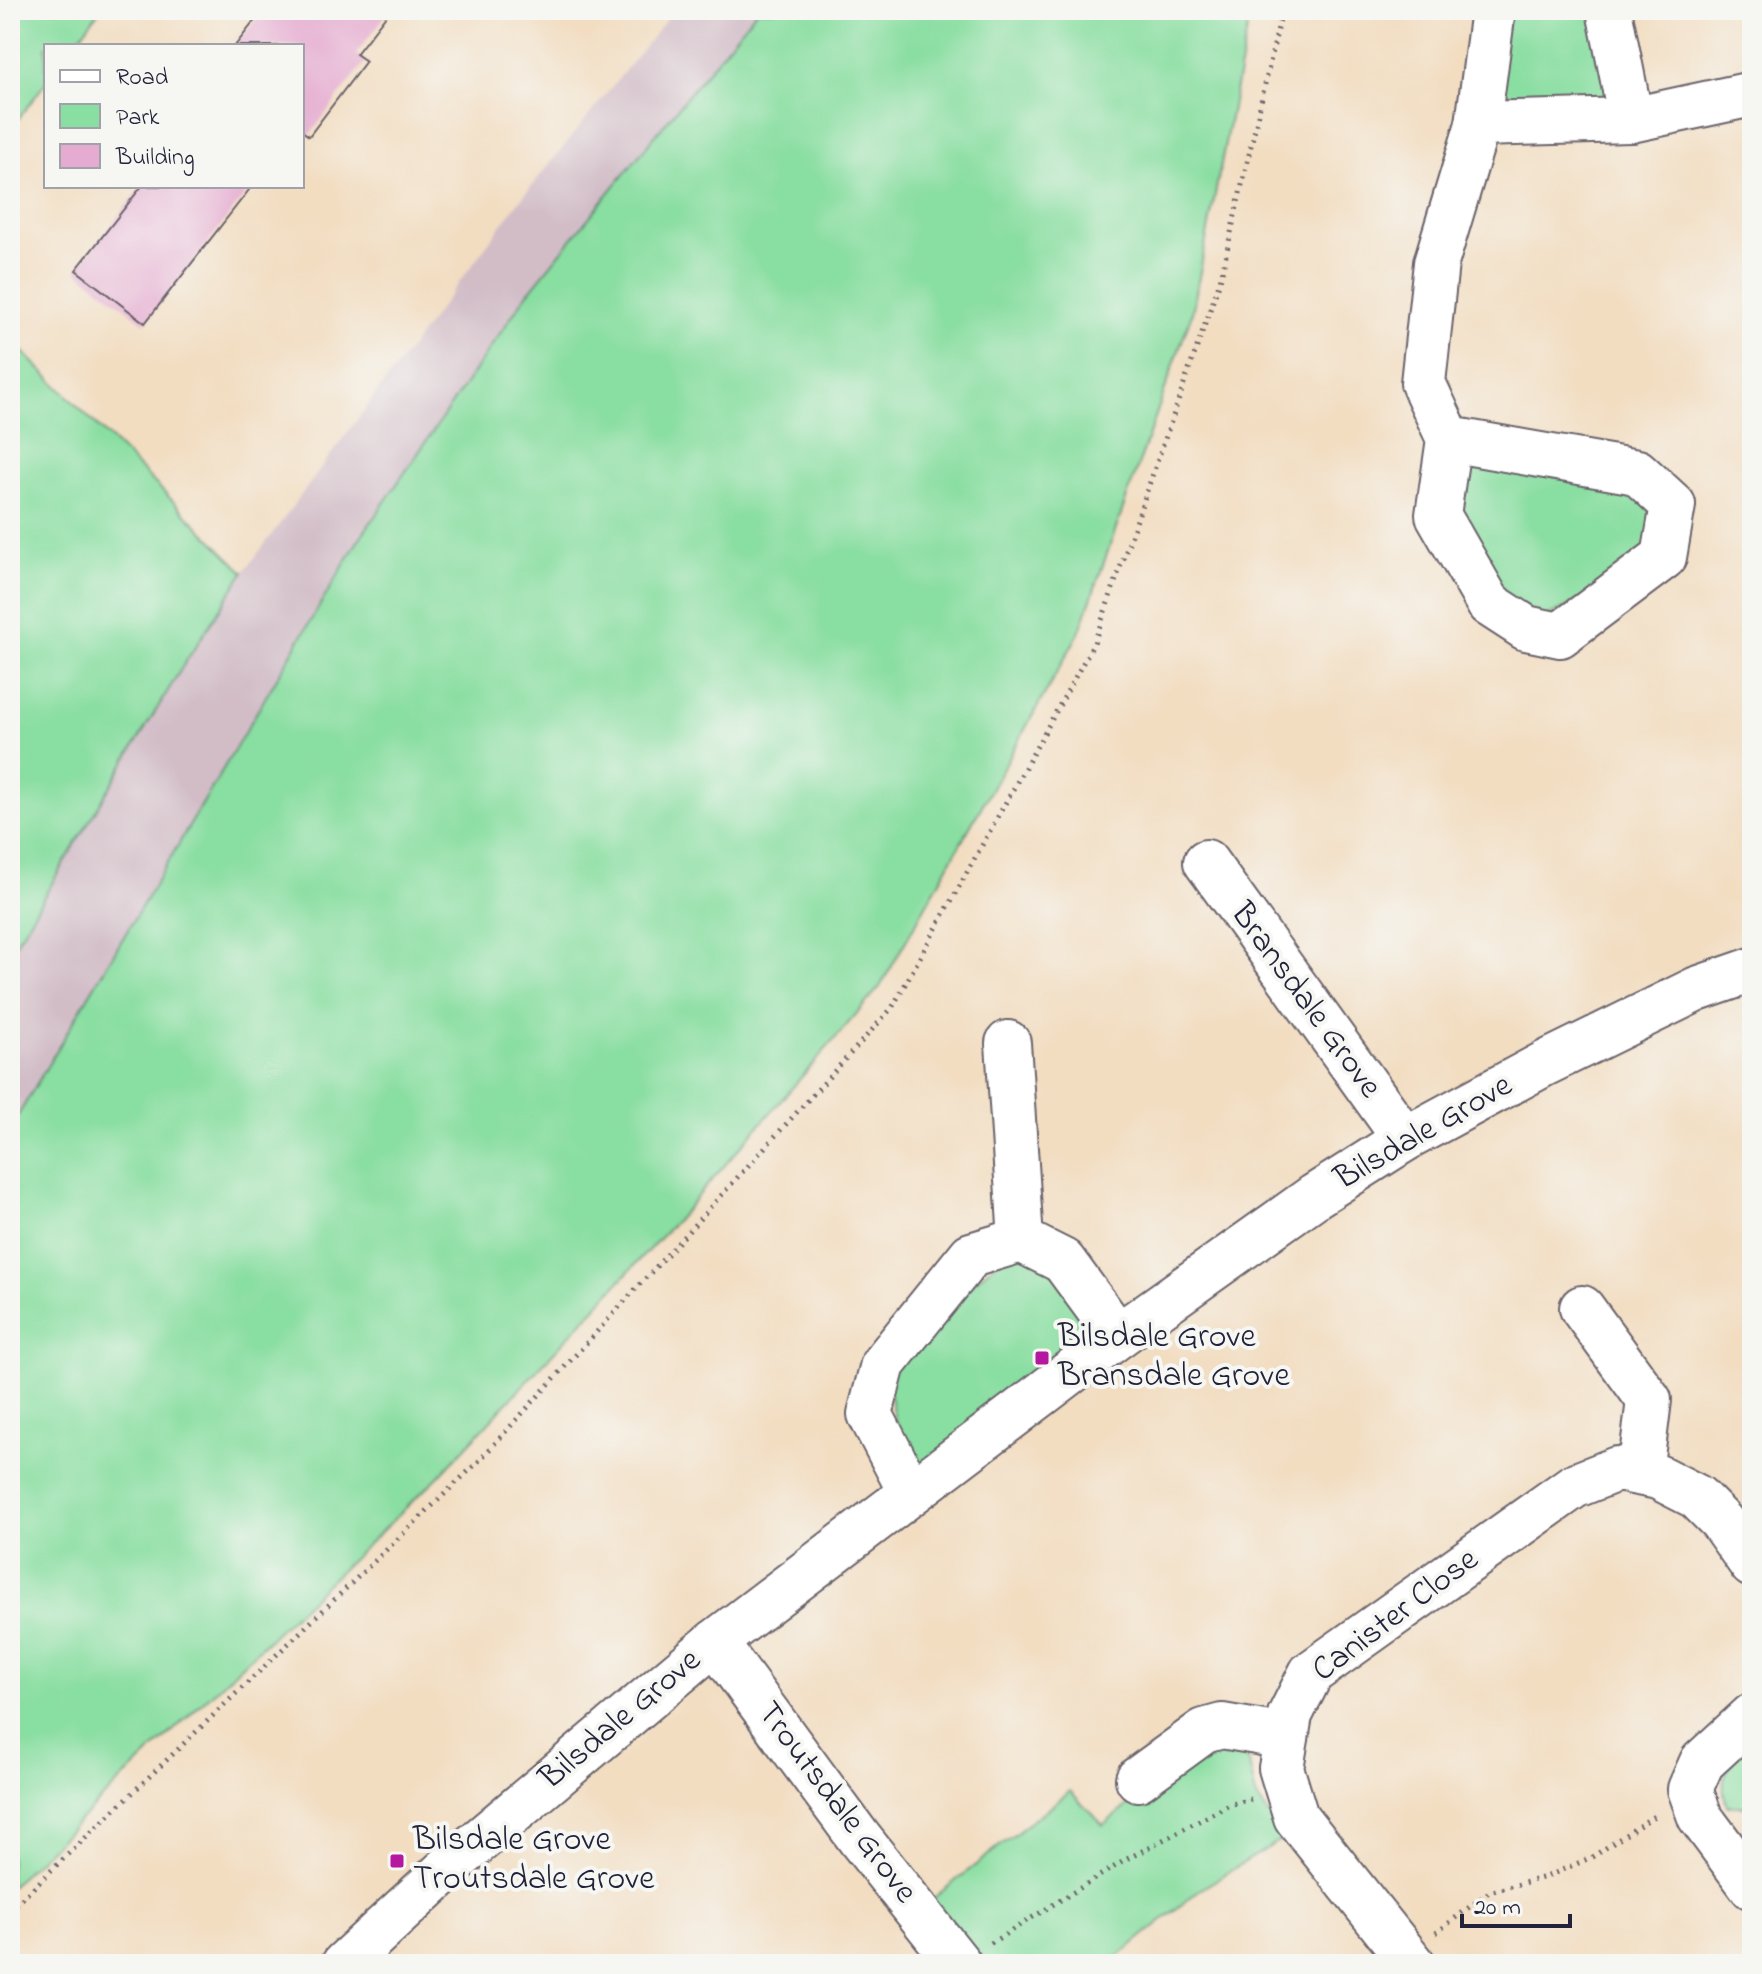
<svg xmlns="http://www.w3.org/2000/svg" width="1762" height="1974" viewBox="0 0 1762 1974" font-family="'Indie Flower',sans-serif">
	<rect width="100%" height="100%" fill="#f6f6f2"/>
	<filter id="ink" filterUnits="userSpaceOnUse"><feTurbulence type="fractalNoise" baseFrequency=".0125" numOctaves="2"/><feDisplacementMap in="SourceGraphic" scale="16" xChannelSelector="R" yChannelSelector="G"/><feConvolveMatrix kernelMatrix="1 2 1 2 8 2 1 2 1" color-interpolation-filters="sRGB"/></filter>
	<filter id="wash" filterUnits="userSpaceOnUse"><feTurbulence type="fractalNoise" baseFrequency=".006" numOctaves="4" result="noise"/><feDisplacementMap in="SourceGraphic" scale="32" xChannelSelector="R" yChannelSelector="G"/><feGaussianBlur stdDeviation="1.8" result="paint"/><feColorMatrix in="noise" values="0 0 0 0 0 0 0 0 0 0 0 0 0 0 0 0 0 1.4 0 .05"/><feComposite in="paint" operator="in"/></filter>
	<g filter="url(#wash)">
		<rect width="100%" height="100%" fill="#f2ddc1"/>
		<polygon fill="#d2bdc7" points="674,10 757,10 527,294 358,541 10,1129 10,953 181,669 244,572 518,203"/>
		<g fill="#89dea1" stroke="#56806e" stroke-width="2">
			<polygon points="10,10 100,10 73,46 46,46 46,82 10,130"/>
			<polygon points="757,10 1251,10 1192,313 1079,633 880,987 684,1212 437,1478 10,1887 10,1129 358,541 527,294"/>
			<polygon points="1493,10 1609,10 1631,120 1478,124"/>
			<polygon points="10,339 244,572 181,669 10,953"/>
			<polygon points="1449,439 1637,472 1664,557 1526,628 1438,515"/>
			<polygon points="1021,1240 1118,1336 910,1491 883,1364"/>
			<path d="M1752,1740V1814L1746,1806H1727C1716,1773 1732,1763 1752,1740Z"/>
			<polygon points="1209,1742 1245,1745 1256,1796 1284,1838 1198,1891 1109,1964 959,1964 917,1911 1070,1791 1103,1825"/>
		</g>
		<g id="blocks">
			<g fill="#e5abd0">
				<polygon points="263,10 390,10 356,54 366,61 309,136 302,131 302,46 235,46"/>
				<polygon points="142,186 252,186 145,323 76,270"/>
			</g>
		</g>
	</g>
	<g filter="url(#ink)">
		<use href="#blocks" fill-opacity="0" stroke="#6b636a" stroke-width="2"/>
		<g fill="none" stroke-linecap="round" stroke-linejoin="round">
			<g stroke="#6b636a" stroke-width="48">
				<g id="minor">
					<polyline points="1609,10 1631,120"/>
					<polyline points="1478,124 1493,10"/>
					<polyline points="1449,439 1637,472 1673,505 1664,557 1560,635 1526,628 1489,604 1438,515 1449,439 1423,383 1436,263 1478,124 1631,120 1752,94"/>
					<polyline points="1206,862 1405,1139"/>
					<polyline points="1008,1043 1021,1240"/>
					<polyline points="1582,1308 1649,1400 1640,1473"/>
					<polyline points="910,1491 870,1414 883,1364 971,1255 1021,1240 1063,1261 1118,1336"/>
					<polyline points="715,1642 859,1838 959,1964"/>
					<polyline points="1752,1716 1702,1762 1690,1789 1700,1817 1752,1887"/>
					<polyline points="1138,1779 1204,1731 1222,1726 1286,1737"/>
					<polyline points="344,1964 460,1857 715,1642 1118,1336 1315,1196 1405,1139 1544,1064 1697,989 1752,970"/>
					<polyline points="1413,1964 1296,1817 1281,1768 1290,1715 1311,1673 1574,1486 1617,1469 1658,1477 1697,1497 1721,1521 1752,1565"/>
				</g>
			</g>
			<g stroke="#6b636a" stroke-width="5" stroke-dasharray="2 6" stroke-linecap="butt">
				<polyline points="10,1910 478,1462 892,1008 1094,643 1220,281 1282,10"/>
				<polyline points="1436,1933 1489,1892 1546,1877 1592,1857 1657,1814"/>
				<polyline points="991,1943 1127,1859 1229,1805 1251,1799"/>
			</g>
			<use href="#minor" stroke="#fff" stroke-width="44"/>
		</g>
	</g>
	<g fill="#b5179e" stroke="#f6f6f2" stroke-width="3">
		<rect x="1034" y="1350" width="16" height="16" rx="4"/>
		<rect x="389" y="1853" width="16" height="16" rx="4"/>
	</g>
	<g text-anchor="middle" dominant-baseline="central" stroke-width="8" stroke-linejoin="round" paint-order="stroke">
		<g font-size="34" fill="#22223b" stroke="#f6f6f2">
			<text transform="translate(1305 1001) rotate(54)">Bransdale Grove</text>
			<text transform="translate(1424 1133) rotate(-30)">Bilsdale Grove</text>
			<text transform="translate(1396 1616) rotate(-37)">Canister Close</text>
			<text transform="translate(621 1720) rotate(-40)">Bilsdale Grove</text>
			<text transform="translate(836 1803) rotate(53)">Troutsdale Grove</text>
		</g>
		<g font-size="34" fill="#22223b" stroke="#f6f6f2" text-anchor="start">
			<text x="1058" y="1338">Bilsdale Grove<tspan x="1058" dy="39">Bransdale Grove</tspan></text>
			<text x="413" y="1841">Bilsdale Grove<tspan x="413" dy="39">Troutsdale Grove</tspan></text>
		</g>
	</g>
	<rect width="1762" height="1974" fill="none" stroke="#f6f6f2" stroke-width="40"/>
	<rect x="44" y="44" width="260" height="144" fill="#f6f6f2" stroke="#a1a1a9" stroke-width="2"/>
	<rect x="60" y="70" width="40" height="12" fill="#ffffff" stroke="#a1a1a9" stroke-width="2"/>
	<text x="116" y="84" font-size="24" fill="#22223b">Road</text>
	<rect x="60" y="104" width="40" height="24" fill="#89dea1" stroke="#a1a1a9" stroke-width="2"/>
	<text x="116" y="124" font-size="24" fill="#22223b">Park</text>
	<rect x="60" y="144" width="40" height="24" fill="#e5abd0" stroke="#a1a1a9" stroke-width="2"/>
	<text x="116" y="164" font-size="24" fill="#22223b">Building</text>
	<path d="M1462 1914v12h108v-12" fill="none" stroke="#22223b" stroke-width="4"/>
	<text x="1474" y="1914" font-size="24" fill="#22223b" stroke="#f6f6f2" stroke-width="6" paint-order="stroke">20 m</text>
</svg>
